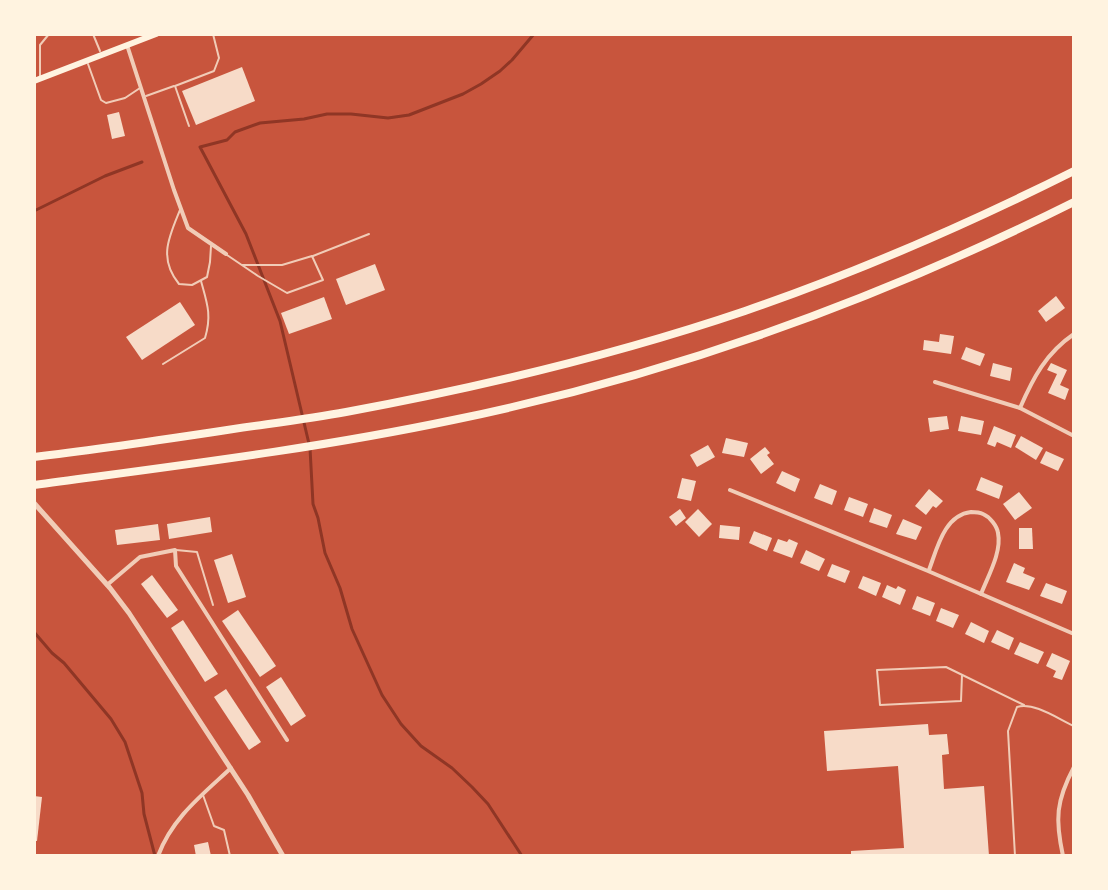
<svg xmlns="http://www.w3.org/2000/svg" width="1108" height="890" viewBox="0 0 1108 890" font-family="'Sofia Sans Condensed',sans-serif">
	<rect width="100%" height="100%" fill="#c8553d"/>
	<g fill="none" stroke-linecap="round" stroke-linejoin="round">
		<g stroke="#8f3625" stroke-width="3">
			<polyline points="34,211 105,176 142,162"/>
			<polyline points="34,632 52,653 64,663 111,719 125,742 142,793 144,814 155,856"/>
			<polyline points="522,856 488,804 472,787 452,768 421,746 401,724 382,695 352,629 340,588 325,553 318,518 313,504 310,448 280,321 246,234 200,147 227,140 235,132 260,123 304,119 327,114 351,114 388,118 409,115 463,94 481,84 500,71 512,60 534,34"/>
		</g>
	</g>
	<g fill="#f7dbc8">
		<polygon points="242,67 255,101 196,125 182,91"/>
		<polygon points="119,112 125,136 112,139 107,115"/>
		<polygon points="375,264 385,290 346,305 336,279"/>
		<polygon points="1056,296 1065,308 1046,322 1038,311"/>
		<polygon points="324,297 332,319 289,334 281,313"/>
		<polygon points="180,302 195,325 142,360 126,337"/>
		<polygon points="940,334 954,336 951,354 923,350 924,340 939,342"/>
		<polygon points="966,347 985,354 980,366 961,359"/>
		<polygon points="993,363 1012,368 1010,381 990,376"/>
		<polygon points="1051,363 1067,370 1060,385 1069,389 1065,400 1048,393 1057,374 1047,370"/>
		<polygon points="947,416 949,429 930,432 928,418"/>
		<polygon points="961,416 984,421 981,435 958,431"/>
		<polygon points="994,426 1016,435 1011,448 997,442 995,447 987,444"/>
		<polygon points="1021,436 1043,448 1036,460 1015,447"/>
		<polygon points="726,438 748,443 744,457 722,453"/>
		<polygon points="708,445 715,457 697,467 690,455"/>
		<polygon points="765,447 770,453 767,455 774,464 761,474 750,459"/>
		<polygon points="1046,451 1064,459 1058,471 1040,463"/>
		<polygon points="782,471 800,479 795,492 776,483"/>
		<polygon points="981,477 1003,486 999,499 976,490"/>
		<polygon points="682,478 696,481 691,501 677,498"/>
		<polygon points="820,484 837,491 832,505 814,498"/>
		<polygon points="929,489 943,501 936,508 933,506 926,515 915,506"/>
		<polygon points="1019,492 1032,508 1015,520 1003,504"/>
		<polygon points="849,497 868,504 863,517 844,510"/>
		<polygon points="874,508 892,515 887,528 869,522"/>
		<polygon points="680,509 686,518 676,526 669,517"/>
		<polygon points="698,509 712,524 699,537 685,522"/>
		<polygon points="210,517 212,532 169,539 167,524"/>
		<polygon points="903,519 922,527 916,540 896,534"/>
		<polygon points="158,524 160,540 117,545 115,530"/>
		<polygon points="720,525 740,527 739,540 719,538"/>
		<polygon points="1019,528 1032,528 1033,549 1019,549"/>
		<polygon points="754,531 772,538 767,551 749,543"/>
		<polygon points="778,539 787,542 789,539 798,543 792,558 773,551"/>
		<polygon points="806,550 825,559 819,571 800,563"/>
		<polygon points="232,554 246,597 228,603 214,560"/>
		<polygon points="1014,563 1025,568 1023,573 1035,578 1029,590 1006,582"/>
		<polygon points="832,564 850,571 845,583 827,576"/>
		<polygon points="152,575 178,610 167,618 141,584"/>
		<polygon points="863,576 881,583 876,596 858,588"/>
		<polygon points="1046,583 1067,591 1062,604 1040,596"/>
		<polygon points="887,585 896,589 898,586 906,590 900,605 882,597"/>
		<polygon points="917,596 935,603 930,616 912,609"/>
		<polygon points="941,608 959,615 953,628 936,621"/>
		<polygon points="238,610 276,666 260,677 222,621"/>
		<polygon points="183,620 218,674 205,682 171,628"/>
		<polygon points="971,622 989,631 984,643 965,634"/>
		<polygon points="997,630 1014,638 1009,650 991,642"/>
		<polygon points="1020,642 1044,652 1038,664 1014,654"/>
		<polygon points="1052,653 1070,661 1062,680 1053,677 1056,671 1046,666"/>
		<polygon points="281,677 306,716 291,726 266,687"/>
		<polygon points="226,689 261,742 249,750 214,697"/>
		<polygon points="928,724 929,735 947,734 949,754 942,755 944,789 984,786 989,856 851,856 851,851 904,848 898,766 827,771 824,731"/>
		<polygon points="34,796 42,797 37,841 34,841"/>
		<polygon points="208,842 211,856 196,856 194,845"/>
	</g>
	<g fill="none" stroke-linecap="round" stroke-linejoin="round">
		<g stroke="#f1ccb7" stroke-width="2">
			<polyline points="93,34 100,51"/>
			<polyline points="88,64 101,100 106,103 125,98 140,88"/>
			<polyline points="40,77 40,45 49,34"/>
			<polyline points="146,96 174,86"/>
			<polyline points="189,126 175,86 214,71 219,58 213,34"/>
			<path d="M180,210C169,237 158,258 179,284L192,285L207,277L210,262L211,246"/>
			<polyline points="227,255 258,276 287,293 323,280 312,256 282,265 242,265"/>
			<polyline points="313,256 369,234"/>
			<path d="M163,364L205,338C212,315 207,303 201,281"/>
			<polyline points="176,550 197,552 213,605"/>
			<polyline points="962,675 961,701 880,705 877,670 946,667 1024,705"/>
			<polyline points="203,795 214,826 224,830 230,856"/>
			<path d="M1015,856L1008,731L1017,707C1035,702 1058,719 1074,726"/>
		</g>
		<g stroke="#f1ccb7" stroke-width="4">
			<polyline points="127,45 174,190 188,228 226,254"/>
			<polyline points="935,382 1020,408 1074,436"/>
			<path d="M1020,408C1033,378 1046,353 1074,334"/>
			<polyline points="730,490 928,571 1074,634"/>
			<path d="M929,570C937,549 944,515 971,512C976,512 979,512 983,514C990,517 997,526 998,533C1002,552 988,576 981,594"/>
			<polyline points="107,585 140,557 175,550 176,566 287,740"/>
			<path d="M158,856C172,818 202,795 231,768"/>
			<path d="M1063,856C1055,819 1056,801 1074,767"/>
		</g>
		<polyline stroke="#f1ccb7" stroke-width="5" points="34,503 110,588 129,613 248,795 283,856"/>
		<polyline stroke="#fff3e0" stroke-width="6" points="34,81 156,34"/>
		<g stroke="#fff3e0" stroke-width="8">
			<path d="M34,457C94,450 154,441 214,432C258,425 302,420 346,412C481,387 615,355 745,311C858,272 968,224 1074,171"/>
			<path d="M34,485C174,466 315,449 453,420C667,376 878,300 1074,202"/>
		</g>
	</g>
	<rect width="1108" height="890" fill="none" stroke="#fff3e0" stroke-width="72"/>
</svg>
